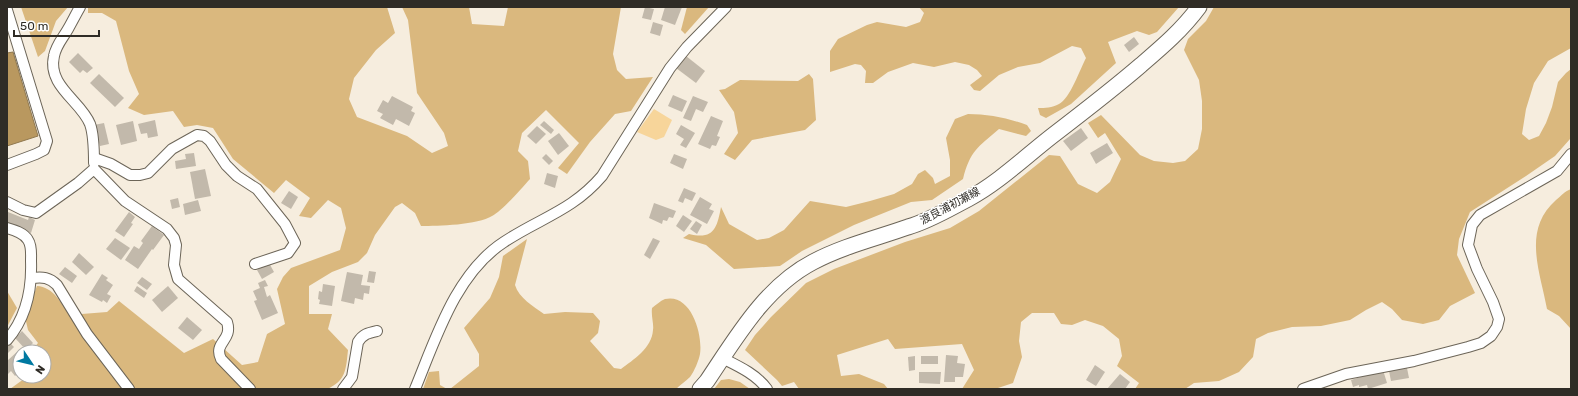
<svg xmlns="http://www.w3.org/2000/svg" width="1578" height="396" viewBox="0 0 1578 396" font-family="Rubik,'Noto Sans JP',sans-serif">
	<rect width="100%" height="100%" fill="#f6edde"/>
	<polygon fill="#f7d59a" points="654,109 672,120 664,137 656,140 637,132"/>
	<g fill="#dab87e">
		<polygon points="21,7 68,7 56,21 45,51 38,57"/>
		<path d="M88,7H387L395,33L376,50L354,78L349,99L357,117L407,136L432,153L448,146L444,133L417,93L408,20L402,7H469L472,24L504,26L508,7H621L613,54L617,70L626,79L653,77L631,111L615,114L590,142L567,174L558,168L579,143L546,110L522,133L518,151L528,161L530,179C521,189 502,211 492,216C478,225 438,226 421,226L415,213L402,203L395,207L375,235L367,253L358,262L332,272L309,286V314H332L328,329L348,350C346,369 346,381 327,389H10L28,376H44V352H32V350L38,343L28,330L25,317L37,286C53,287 61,302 69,315L107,312L119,301L184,353L213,339L242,365L258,362L267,334L285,324L277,289L283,277L291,268L340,250L346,228L341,208L328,200L311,218L299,216L310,198L286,180L274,193L233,159L213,128L197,125L184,127L173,111L144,115L128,108L139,94L129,71L116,21L102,13H88Z"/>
		<polygon points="687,7 709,7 685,34 681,30"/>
		<path d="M919,7H1179L1157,32L1149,35L1137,31L1108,42L1116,63L1071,104L1046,118L1040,115L1038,108C1045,108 1052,108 1059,104C1070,99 1080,69 1086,58L1081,48L1072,46L1040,63L1018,67L999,75L980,91L974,90L970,85L982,76L977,70L969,65L955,62L934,67L913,63L888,72L873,83H865L866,71L861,65L855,64L830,72V51L838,39L867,25L877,22L906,27L920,22L924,13Z"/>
		<polygon points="1214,7 1571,7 1571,48 1548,61 1534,83 1526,109 1522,134 1529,140 1539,136 1546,123 1552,107 1558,82 1566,73 1571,69 1571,137 1570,139 1555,156 1526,176 1470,212 1459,239 1457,255 1475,293 1450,306 1439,320 1423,324 1402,320 1392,309 1382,302 1366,310 1350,320 1321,326 1292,327 1268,333 1256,339 1253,357 1239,372 1219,381 1194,383 1185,389 1135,389 1139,383 1117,366 1122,356 1119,339 1103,326 1085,320 1072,325 1061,324 1054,313 1032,313 1021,322 1019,341 1022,357 1013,383 995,389 962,389 974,370 962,344 895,349 888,339 837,355 841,376 859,374 884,384 888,389 799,389 794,382 782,386 777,380 745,350 755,335 771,317 806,283 834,269 905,242 950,228 979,211 1049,155 1060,156 1078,184 1097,193 1110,182 1121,159 1105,133 1098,138 1088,123 1101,115 1140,155 1154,161 1173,163 1185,161 1198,149 1202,129 1202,101 1199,80 1184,50 1188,39 1206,21"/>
		<polygon points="809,74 813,79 816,120 805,130 752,140 735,160 724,154 738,133 734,112 719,90 725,89 740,80 798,81"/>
		<path d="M968,114C988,114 1008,118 1027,125L1031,131L1026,136L999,129C978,147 970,151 963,179L932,200L911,202L854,225L802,251L780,266L734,269L706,245L683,238L689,234C714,240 717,228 721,207L729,224L757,240L769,238L784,230L810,201L846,207L870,201L894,194L912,184L918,174L925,170L933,178L935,184L950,176V160L946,138L955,119Z"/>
		<path d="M1571,189V329L1559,316L1547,309C1540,271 1522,230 1556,200C1561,196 1565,191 1571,189Z"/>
		<path d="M527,239L515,285C519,298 533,306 544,314L565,312L593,313L600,321L598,333L590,341L614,368L621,369C633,360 652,348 653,330C654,324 651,317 652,308C656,305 660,301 665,299C691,293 703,334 700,354C699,360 694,372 690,377C686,381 680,385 676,389H450L479,366V354L464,328L490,298L499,277L503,256Z"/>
		<polygon points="7,291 17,308 7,327"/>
		<polygon points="439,371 440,385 447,389 423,389 429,372"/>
		<polygon points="729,379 740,382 750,389 714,389 721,380"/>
	</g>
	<polygon fill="#b9985f" stroke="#90784e" points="13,52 38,136 7,146 7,53"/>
	<g fill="#c2b9ab">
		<polygon points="645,7 654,9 651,20 642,18"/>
		<polygon points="665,7 682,7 675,25 661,20"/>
		<polygon points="653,22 663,25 660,36 650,33"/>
		<polygon points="1134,37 1139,44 1129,52 1124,45"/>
		<polygon points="78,53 93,68 87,73 83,70 80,73 69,62"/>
		<polygon points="686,56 705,71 696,83 676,68"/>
		<polygon points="99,74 124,98 115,107 90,83"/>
		<polygon points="673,95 687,101 682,112 668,106"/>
		<polygon points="392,96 413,107 411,111 415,113 409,126 396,119 393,125 380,118 383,114 377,111 383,100 388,103"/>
		<polygon points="693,96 708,102 703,112 696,109 691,121 683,118"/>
		<polygon points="711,116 723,121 717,136 720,137 716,146 712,145 710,149 698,144"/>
		<polygon points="155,120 158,136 148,138 147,133 141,134 138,124"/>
		<polygon points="133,121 137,141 121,145 116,125"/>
		<polygon points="544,121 554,130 551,134 540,125"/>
		<polygon points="104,123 109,144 100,146 94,125"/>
		<polygon points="681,125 695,133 686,148 680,145 684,139 676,134"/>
		<polygon points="537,126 546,134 536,144 527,136"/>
		<polygon points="1081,128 1088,138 1071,151 1063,141"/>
		<polygon points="559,133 569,146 558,155 548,141"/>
		<polygon points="1107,143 1113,153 1096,164 1090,153"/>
		<polygon points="194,153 196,166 176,169 175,161 186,159 185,154"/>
		<polygon points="546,154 553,161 549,165 542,158"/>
		<polygon points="674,154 687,159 683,169 670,163"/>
		<polygon points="205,169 211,196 195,199 190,172"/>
		<polygon points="547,173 558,176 555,188 544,184"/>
		<polygon points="684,188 696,193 692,201 685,198 683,203 678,201"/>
		<polygon points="289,191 298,197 291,209 281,203"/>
		<polygon points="700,197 712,204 709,209 714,211 707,224 690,215"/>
		<polygon points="178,198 180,207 172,209 170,200"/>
		<polygon points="198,200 201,211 185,215 183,204"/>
		<polygon points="654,203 676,211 673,218 669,217 667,221 663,220 662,224 649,218"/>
		<polygon points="8,212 28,220 29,217 35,220 31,233 7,225"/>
		<polygon points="129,212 135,217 131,223 133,224 124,237 115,231"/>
		<polygon points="683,215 692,221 684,232 676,226"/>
		<polygon points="696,221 702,225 697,234 690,229"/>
		<polygon points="152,226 164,235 153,250 152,249 138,269 125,260 134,246 139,249 143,243 141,241"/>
		<polygon points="115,238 130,248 121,260 106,249"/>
		<polygon points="653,238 660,241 650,259 644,255"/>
		<polygon points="79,253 94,267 86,275 72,262"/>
		<polygon points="269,263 274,272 262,279 257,270"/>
		<polygon points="65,267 77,276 72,283 59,274"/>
		<polygon points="369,271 376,272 374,283 367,282"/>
		<polygon points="347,272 363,275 361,285 370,286 369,294 364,293 363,300 355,298 354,304 341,301"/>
		<polygon points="102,274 108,278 106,280 113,285 107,294 111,296 107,303 103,300 102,302 89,295"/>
		<polygon points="142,277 152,284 147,290 137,283"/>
		<polygon points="265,280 268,286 264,287 267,297 270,295 278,313 262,320 254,301 257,300 253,291 260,288 258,283"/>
		<polygon points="323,284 335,286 332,306 319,304 320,300 318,299 319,291 322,292"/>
		<polygon points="137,286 147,293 144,298 134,291"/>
		<polygon points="168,286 178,298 162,312 152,300"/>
		<polygon points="187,317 202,330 193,340 178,328"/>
		<polygon points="22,331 33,343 26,350 15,338"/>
		<polygon points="9,342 14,347 7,354 7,344"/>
		<polygon points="19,350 20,351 20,371 15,376 11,371 7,375 7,361"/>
		<polygon points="946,355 958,356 957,363 965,364 963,377 955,377 955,382 944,382"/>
		<polygon points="915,356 915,370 909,371 908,357"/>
		<rect x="921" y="356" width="17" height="8"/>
		<polygon points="1095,365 1105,372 1096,386 1086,380"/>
		<polygon points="1407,368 1409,378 1391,381 1389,371"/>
		<polygon points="1383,370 1387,383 1368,389 1367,385 1359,387 1359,385 1353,387 1351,380"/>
		<polygon points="919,372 941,372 940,384 919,383"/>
		<polygon points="1120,374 1130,382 1125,389 1107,389"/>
	</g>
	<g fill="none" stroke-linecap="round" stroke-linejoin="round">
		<g stroke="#6c6558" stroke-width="12">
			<g id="minor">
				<path d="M80,7C76,14 72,22 68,29C63,38 56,45 54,56C47,86 81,101 90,124C94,135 94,151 94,163"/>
				<polyline points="7,10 47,141 44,150 36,154 7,165"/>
				<polyline points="94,158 111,164 130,175 140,175 148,173 172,149 197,135 204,136 210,141 226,165 237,176 257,189 285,224 295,243 288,253 255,264"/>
				<path d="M7,202L23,210L36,213L78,183L94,169L125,201L167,229L174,238L176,245L174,265L178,279L227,322C233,341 213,342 221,359L250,389"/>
				<path d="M7,228C14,230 24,233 28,240C32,246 31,254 31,261C32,289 26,318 7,340"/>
				<path d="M32,278C43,277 49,277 57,285L87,334L129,389"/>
				<path d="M722,358C738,366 756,374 767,389"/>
				<path d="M343,389L352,377L358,342C363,334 368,333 377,331"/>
				<path d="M415,389C436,338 456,273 504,242C540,218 572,211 602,176L670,68L687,47L726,7"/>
				<polyline points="1303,389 1346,374 1414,361 1468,347 1481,343 1491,336 1497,327 1499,319 1493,302 1477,269 1468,245 1472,225 1480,215 1557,171 1571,154"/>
			</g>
		</g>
		<g stroke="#6c6558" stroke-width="17">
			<path id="secondary" d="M700,389L707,381C736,338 765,287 813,262C843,246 877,238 908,227C929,221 949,209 968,199C998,183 1025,157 1052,136C1082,113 1112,90 1141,65C1162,47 1182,30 1199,7"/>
		</g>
		<use href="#minor" stroke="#fff" stroke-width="10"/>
		<use href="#secondary" stroke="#fff" stroke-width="15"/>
	</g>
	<g text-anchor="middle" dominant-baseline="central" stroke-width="3" stroke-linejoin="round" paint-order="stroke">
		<g font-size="11" fill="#2f2c26" stroke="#fff">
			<text transform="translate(950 206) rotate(-28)">渡良浦初瀬線</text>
		</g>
	</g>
	<rect width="1578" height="396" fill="none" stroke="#2f2c26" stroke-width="16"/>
	<g transform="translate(32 364) rotate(125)"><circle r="19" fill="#ffffff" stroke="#acaba8"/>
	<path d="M0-3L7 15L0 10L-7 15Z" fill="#0079a1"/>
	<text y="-6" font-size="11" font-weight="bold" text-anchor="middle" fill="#2f2c26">N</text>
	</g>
	<path d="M14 30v6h85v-6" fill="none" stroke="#2f2c26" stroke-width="2"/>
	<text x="20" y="30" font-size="12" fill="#2f2c26" stroke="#ffffff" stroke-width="3" paint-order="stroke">50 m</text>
</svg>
